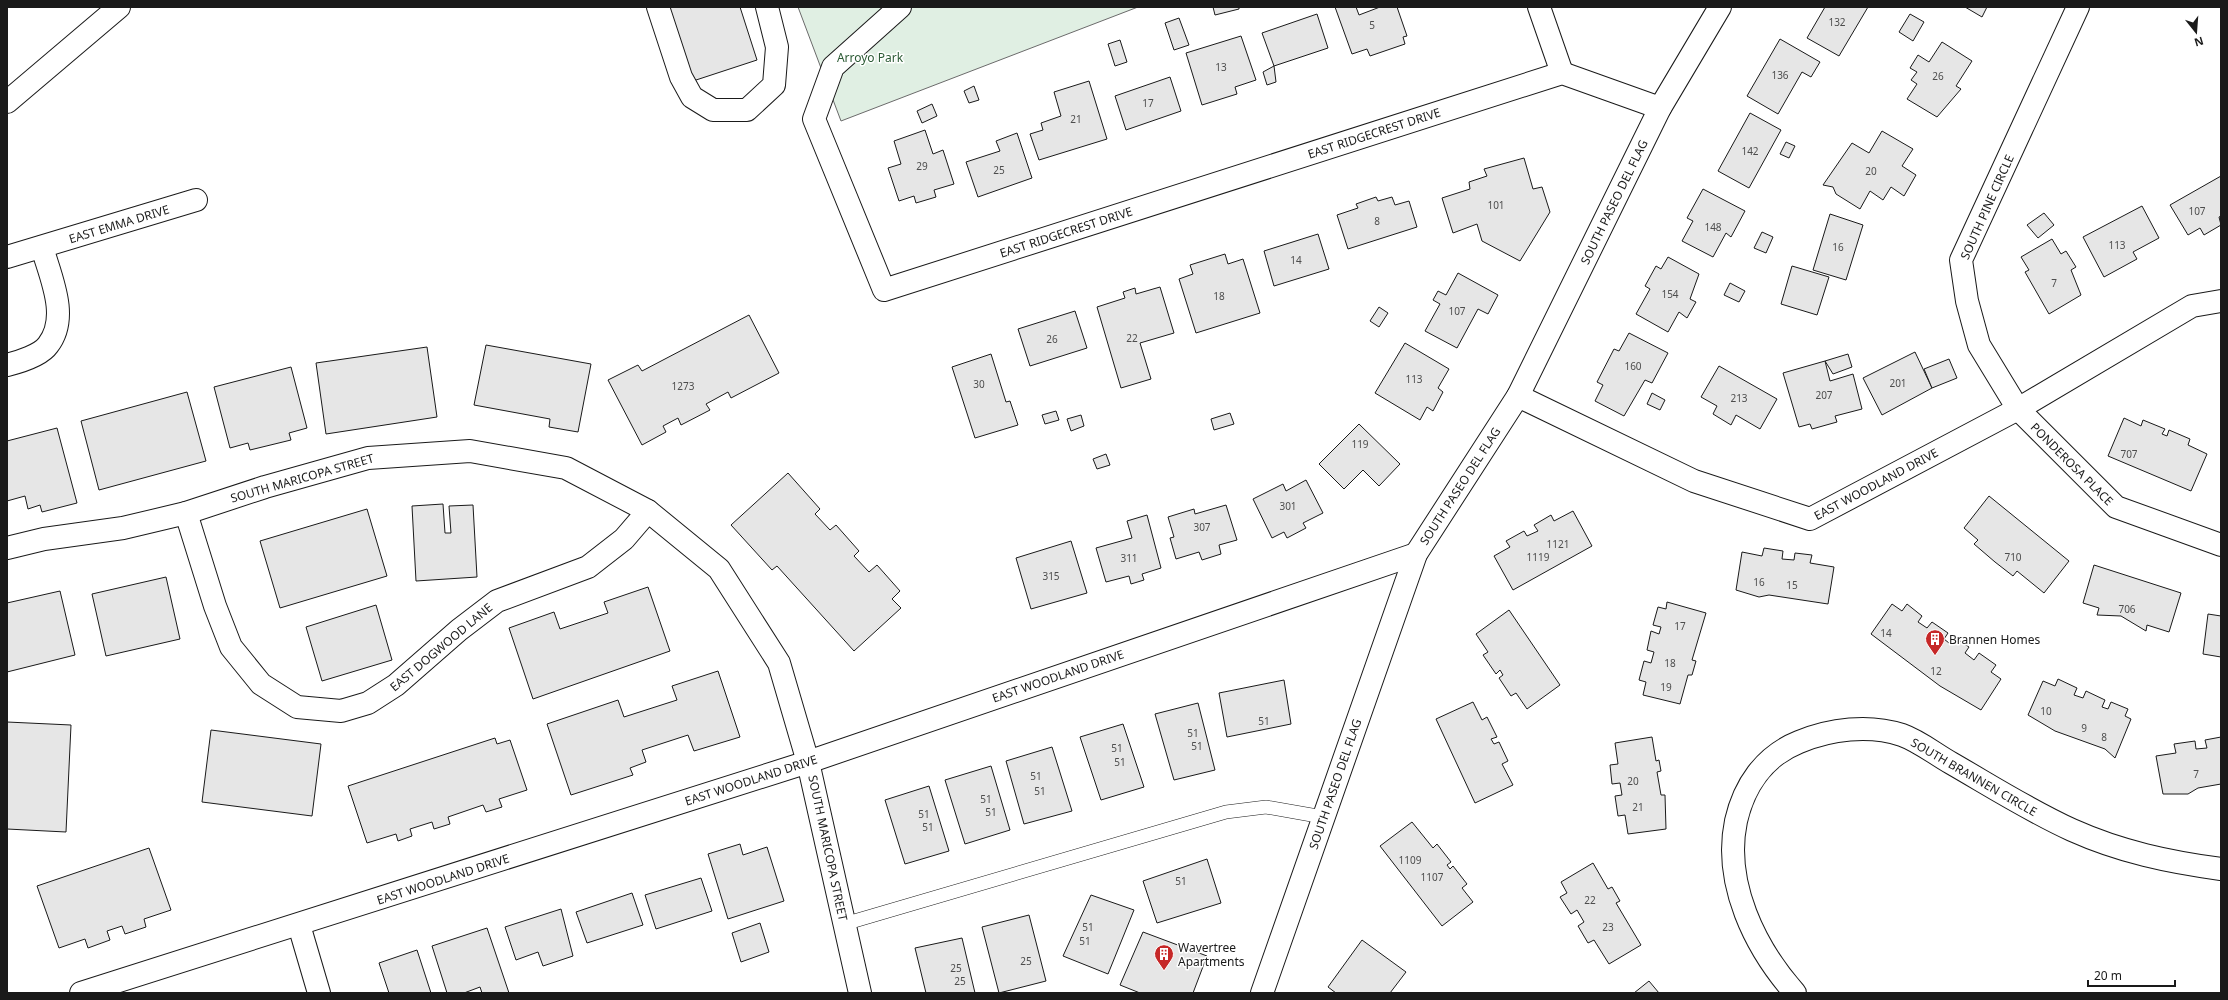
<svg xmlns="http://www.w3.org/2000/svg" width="2228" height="1000" viewBox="0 0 2228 1000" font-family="'Noto Sans',sans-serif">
	<rect width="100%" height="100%" fill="#fff"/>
	<polygon fill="#e0efe3" stroke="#6a6a6a" points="798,7 1138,7 841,121"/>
	<g fill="#e6e6e6" stroke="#1a1a1a">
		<polygon points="669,7 740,7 757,60 693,81"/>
		<polygon points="1213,7 1239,7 1239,9 1215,15"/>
		<polygon points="1335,7 1356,7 1359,15 1380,7 1397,7 1407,36 1403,37 1405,44 1370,56 1367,49 1352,54"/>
		<polygon points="1825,7 1868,7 1839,56 1807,38"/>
		<polygon points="1965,7 1987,7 1982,17"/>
		<polygon points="1317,14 1328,48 1274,66 1262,33"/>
		<polygon points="1910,14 1924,22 1913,41 1899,32"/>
		<polygon points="1179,18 1189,45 1174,50 1165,23"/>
		<polygon points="1241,36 1256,80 1235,87 1237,94 1202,105 1186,53"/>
		<polygon points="1780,39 1820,62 1811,77 1802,72 1778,114 1747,96"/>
		<polygon points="1120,40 1127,62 1115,66 1108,44"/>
		<polygon points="1942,42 1972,61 1956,86 1961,89 1937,117 1907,99 1917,84 1911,80 1917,72 1910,68 1918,55 1929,62"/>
		<polygon points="1274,66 1276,82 1267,85 1263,72"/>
		<polygon points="1170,77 1181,111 1126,130 1115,96"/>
		<polygon points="1089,81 1107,139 1039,160 1030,134 1043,130 1041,123 1061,116 1054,92"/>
		<polygon points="974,86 979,100 969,103 964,91"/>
		<polygon points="932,104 937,116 922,123 917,111"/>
		<polygon points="1750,113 1781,130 1749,188 1718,171"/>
		<polygon points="925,130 933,154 943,150 954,184 934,190 936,197 916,203 914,196 899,201 888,168 901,164 894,141"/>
		<polygon points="1882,131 1913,149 1902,166 1916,175 1904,196 1891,187 1883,200 1870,191 1860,209 1836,194 1833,187 1823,185 1852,143 1869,153"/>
		<polygon points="1017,133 1032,178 978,197 966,162 1000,151 996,141"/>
		<polygon points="1786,142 1795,146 1789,158 1780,154"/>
		<polygon points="1524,158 1533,189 1542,187 1550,212 1520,261 1482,241 1477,224 1453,233 1442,198 1470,189 1469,182 1487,176 1484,169"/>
		<polygon points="2221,176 2221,216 2219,217 2221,225 2204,235 2200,228 2188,235 2170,205"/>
		<polygon points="1703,189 1745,211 1731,237 1726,233 1713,257 1682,241 1693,221 1687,218"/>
		<polygon points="1376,197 1378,201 1392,197 1395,205 1409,201 1417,227 1348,249 1337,215 1358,208 1356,204"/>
		<polygon points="2142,206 2159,238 2133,252 2137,259 2104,277 2083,237"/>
		<polygon points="2044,213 2054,225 2038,238 2027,225"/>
		<polygon points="1830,214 1863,225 1846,280 1813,270"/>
		<polygon points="1762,232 1773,237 1766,253 1754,248"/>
		<polygon points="1318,234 1329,269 1274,286 1264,251"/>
		<polygon points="2052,239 2061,254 2066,251 2076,267 2071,270 2081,295 2049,314 2025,272 2029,270 2021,257"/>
		<polygon points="1225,254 1228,264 1243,259 1260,313 1196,333 1179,279 1193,274 1190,265"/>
		<polygon points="1668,257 1699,274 1690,299 1696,302 1687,318 1679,312 1668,332 1636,314 1650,289 1645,286 1656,266 1661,269"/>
		<polygon points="1792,266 1829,277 1817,315 1781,304"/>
		<polygon points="1458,273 1498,295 1488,314 1478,309 1457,348 1425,331 1440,304 1433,300 1438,291 1446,295"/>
		<polygon points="1730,283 1745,291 1739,302 1724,295"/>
		<polygon points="1160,287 1174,333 1140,343 1151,379 1121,388 1097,307 1125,298 1123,292 1135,288 1136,294"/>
		<polygon points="1379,307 1388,313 1379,327 1370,321"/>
		<polygon points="1075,311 1087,348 1030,366 1018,329"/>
		<polygon points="749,315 779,373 731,398 728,392 706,404 710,410 681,425 678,418 663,426 666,432 642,445 608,380 638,365 642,371"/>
		<polygon points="1629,333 1668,353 1652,383 1645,380 1624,416 1595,401 1603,385 1597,382 1614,349 1619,351"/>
		<polygon points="1405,343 1449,369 1438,388 1443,392 1433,411 1427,407 1420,420 1375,393"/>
		<polygon points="486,345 591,364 578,432 549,427 550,419 474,405"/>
		<polygon points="427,347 437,417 326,434 316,363"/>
		<polygon points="1915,352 1932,388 1882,415 1863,378"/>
		<polygon points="991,354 1006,402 1010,401 1018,425 975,438 952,367"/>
		<polygon points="1848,354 1852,367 1833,374 1825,361"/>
		<polygon points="1949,359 1957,378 1932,388 1924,369"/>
		<polygon points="1825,361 1830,381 1853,374 1862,409 1835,416 1837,422 1812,429 1810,424 1799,427 1783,373"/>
		<polygon points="1719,366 1777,399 1760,429 1736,415 1731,425 1713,414 1717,406 1701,397"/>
		<polygon points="291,367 307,428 289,433 291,440 250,450 248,443 230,448 214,387"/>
		<polygon points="187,392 206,461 99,490 81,421"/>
		<polygon points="1652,393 1665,400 1660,410 1647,404"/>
		<polygon points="1056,411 1059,420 1045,424 1042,415"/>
		<polygon points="1230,413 1234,424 1214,430 1211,419"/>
		<polygon points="1081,415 1084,426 1071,431 1067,419"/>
		<polygon points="2124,418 2141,426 2143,420 2165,429 2162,434 2167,436 2169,430 2190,439 2188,445 2207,454 2191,491 2108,456"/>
		<polygon points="1359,424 1400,464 1379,486 1363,470 1344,489 1319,464"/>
		<polygon points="57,428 77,503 42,512 40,505 28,509 25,496 7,501 7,441"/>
		<polygon points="1106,454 1110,465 1097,469 1093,459"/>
		<polygon points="788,473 820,509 815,514 830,530 836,525 859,551 854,556 869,572 877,565 900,591 892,599 901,608 854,651 777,566 772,570 731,525"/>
		<polygon points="1306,480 1323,513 1303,523 1306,528 1287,538 1284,532 1272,538 1253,499 1283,484 1286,491"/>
		<polygon points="1989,496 2069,561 2044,593 2017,571 2013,576 1995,562 1974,544 1978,540 1964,528"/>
		<polygon points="443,504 445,533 451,533 449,506 473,505 477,577 416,581 412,506"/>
		<polygon points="1226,505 1237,540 1219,545 1221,554 1202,560 1199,552 1176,559 1170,538 1174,537 1168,517 1194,509 1195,514"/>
		<polygon points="367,509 387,576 280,608 260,541"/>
		<polygon points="1573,511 1592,546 1513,590 1494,556 1510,547 1506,541 1524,531 1527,536 1538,531 1534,525 1551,515 1554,521"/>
		<polygon points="1147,515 1161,568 1142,574 1144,580 1131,584 1129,576 1106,582 1096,548 1132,538 1127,521"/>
		<polygon points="1071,541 1087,593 1031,609 1016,558"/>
		<polygon points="1764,548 1783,551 1782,559 1794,560 1795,553 1812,555 1810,563 1834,567 1828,604 1769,595 1759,597 1736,590 1742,552 1762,556"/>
		<polygon points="2094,565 2181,593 2169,632 2147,625 2146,631 2121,616 2097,615 2099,608 2083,603"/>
		<polygon points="166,577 180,639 106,656 92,594"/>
		<polygon points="648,587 670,651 533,699 509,628 554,612 560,629 608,613 604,602"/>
		<polygon points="60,591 75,655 7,672 7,603"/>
		<polygon points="1667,602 1706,613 1692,660 1696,661 1692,675 1688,675 1680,704 1643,695 1646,682 1639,680 1644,661 1651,663 1654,652 1647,650 1651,631 1659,634 1661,627 1653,625 1658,607 1666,609"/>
		<polygon points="1892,604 1902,611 1907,604 1922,616 1918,622 1927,628 1932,622 1948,633 1944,639 1949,643 1954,637 1969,647 1965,653 1974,660 1979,653 1996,665 1991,672 2001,679 1981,710 1940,686 1871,634"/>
		<polygon points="376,605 392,660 322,681 306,627"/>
		<polygon points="1509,610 1560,685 1527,709 1516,693 1511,696 1499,678 1503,675 1500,670 1496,674 1483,655 1488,652 1476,634"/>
		<polygon points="2208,614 2221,616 2221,657 2203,654"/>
		<polygon points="718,671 740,737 694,751 688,735 642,750 646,762 630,768 633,775 571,795 547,724 618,700 624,717 677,700 672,686"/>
		<polygon points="2058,679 2077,688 2074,695 2083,698 2086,691 2105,700 2102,707 2108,709 2111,702 2128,709 2125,716 2131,719 2115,758 2105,749 2055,731 2028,715 2043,681 2055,686"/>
		<polygon points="1284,680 1291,724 1227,737 1219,693"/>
		<polygon points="1473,702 1482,720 1487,717 1497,737 1491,739 1494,744 1499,742 1508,761 1502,764 1513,785 1475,803 1436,719"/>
		<polygon points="1198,703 1215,770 1174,780 1155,714"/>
		<polygon points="7,722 71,725 66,832 7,829"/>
		<polygon points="1123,724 1144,787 1101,800 1080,737"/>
		<polygon points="211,730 321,744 312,816 202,802"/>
		<polygon points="1652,737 1656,761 1659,760 1661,771 1657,772 1661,795 1665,795 1666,829 1628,834 1625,815 1618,816 1615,796 1622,795 1620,783 1612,784 1610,765 1618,764 1615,743"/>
		<polygon points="2221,737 2221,784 2198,788 2188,794 2163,794 2156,756 2176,753 2174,744 2195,741 2196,749 2207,748 2205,740"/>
		<polygon points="495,738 497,744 510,740 527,790 499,799 502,807 486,812 483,805 448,817 450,824 434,829 432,822 410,829 412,836 398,841 396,834 367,843 348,786"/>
		<polygon points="1052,747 1072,811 1024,824 1006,761"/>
		<polygon points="991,766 1010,830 965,844 945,780"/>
		<polygon points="929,786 949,851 905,864 885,800"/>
		<polygon points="1412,822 1433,848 1437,844 1451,862 1447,865 1450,869 1453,866 1467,884 1462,888 1473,902 1442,926 1380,846"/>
		<polygon points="740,844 743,855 767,847 784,901 728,919 708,854"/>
		<polygon points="149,848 171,910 144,919 146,927 125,934 122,926 107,931 110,940 88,948 85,939 59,948 37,886"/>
		<polygon points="1207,859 1221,903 1157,923 1143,881"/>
		<polygon points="1593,863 1608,889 1612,887 1620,901 1616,903 1641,945 1609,964 1594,940 1588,943 1578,926 1584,922 1577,910 1571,914 1560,897 1567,893 1561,882"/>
		<polygon points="701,878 712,911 656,929 645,895"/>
		<polygon points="632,893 643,925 587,943 576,912"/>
		<polygon points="1091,895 1134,910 1108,974 1063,956"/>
		<polygon points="561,909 573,956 543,966 538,952 516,960 505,927"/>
		<polygon points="1029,915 1046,981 999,993 982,927"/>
		<polygon points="760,923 769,952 741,962 732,933"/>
		<polygon points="487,928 509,993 482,993 480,987 464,993 447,993 432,946"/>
		<polygon points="1143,932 1207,956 1193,993 1140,993 1120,985"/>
		<polygon points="962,938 975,993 926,993 915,948"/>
		<polygon points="1362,940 1406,972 1390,993 1336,993 1328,987"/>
		<polygon points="417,950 431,993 389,993 379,963"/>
		<polygon points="1649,981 1659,993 1634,993"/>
	</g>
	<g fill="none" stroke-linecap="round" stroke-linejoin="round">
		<g stroke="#1a1a1a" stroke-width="14">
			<polyline id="service" points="844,924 1226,812 1266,807 1323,817"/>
		</g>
		<g stroke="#1a1a1a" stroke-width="24">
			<g id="minor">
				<polyline points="658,7 681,77 692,97 713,110 747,110 774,85 777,47 767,7"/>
				<polyline points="900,7 833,67 814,119 884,290 1562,73 1660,108"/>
				<polyline points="1539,7 1562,73"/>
				<polyline points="2078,7 1961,260 1967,301 1979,345 2018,409 2116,507 2221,545"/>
				<polyline points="7,102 119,7"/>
				<polyline points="7,257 196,200"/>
				<path d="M7,365C19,362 41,355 48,345C70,317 50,276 42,247"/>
				<polyline points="1518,396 1694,481 1810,519 2018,409 2192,306 2221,301"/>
				<polyline points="186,513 215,606 231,647 261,684 297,707 341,711 368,703 396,685 459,630 497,601 588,567 624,539 648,511"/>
				<polyline points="7,548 44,539 123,528 186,513 265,487 368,458 470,451 566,468 648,511 719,569 779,663 808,762 860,993"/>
				<polyline points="299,925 319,993"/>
				<polyline points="81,993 808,762 1416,554"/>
				<polyline points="1262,993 1416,554 1518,396 1660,108 1720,7"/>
				<path d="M1795,993C1755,948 1723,883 1736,821C1744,786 1764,756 1799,742C1830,729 1869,724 1902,735C1919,741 1935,754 1951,763C1991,786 2030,811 2072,830C2121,852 2169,862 2221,869"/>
			</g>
		</g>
		<use href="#service" stroke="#fff" stroke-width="13"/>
		<use href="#minor" stroke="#fff" stroke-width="22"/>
	</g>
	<defs>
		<g id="building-pin" transform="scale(1)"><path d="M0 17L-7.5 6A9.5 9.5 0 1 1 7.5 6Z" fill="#c62828" stroke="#fff"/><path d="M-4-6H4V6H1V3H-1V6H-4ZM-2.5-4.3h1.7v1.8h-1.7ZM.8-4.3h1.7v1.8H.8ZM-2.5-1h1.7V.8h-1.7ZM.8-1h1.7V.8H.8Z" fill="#fff"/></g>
	</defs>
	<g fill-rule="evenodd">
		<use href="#building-pin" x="1935" y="639"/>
		<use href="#building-pin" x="1164" y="954"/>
	</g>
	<g text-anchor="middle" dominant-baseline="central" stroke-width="3" stroke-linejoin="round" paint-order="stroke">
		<g font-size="10" fill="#4d4d4d">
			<text x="1837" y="22">132</text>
			<text x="1372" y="25">5</text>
			<text x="1221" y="67">13</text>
			<text x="1780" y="75">136</text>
			<text x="1938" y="76">26</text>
			<text x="1148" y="103">17</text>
			<text x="1076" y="119">21</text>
			<text x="1750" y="151">142</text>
			<text x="922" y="166">29</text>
			<text x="999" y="170">25</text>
			<text x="1871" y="171">20</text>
			<text x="1496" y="205">101</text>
			<text x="2197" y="211">107</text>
			<text x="1377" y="221">8</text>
			<text x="1713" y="227">148</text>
			<text x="2117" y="245">113</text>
			<text x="1838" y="247">16</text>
			<text x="1296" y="260">14</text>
			<text x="2054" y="283">7</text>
			<text x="1670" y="294">154</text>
			<text x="1219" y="296">18</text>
			<text x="1457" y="311">107</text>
			<text x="1132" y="338">22</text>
			<text x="1052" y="339">26</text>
			<text x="1633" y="366">160</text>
			<text x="1414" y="379">113</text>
			<text x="1898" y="383">201</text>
			<text x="979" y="384">30</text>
			<text x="683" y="386">1273</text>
			<text x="1824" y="395">207</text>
			<text x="1739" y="398">213</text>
			<text x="1360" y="444">119</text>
			<text x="2129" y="454">707</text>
			<text x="1288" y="506">301</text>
			<text x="1202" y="527">307</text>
			<text x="1558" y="544">1121</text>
			<text x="1538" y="557">1119</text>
			<text x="2013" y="557">710</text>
			<text x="1129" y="558">311</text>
			<text x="1051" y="576">315</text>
			<text x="1759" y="582">16</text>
			<text x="1792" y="585">15</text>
			<text x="2127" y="609">706</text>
			<text x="1680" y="626">17</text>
			<text x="1886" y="633">14</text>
			<text x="1670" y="663">18</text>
			<text x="1936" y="671">12</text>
			<text x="1666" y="687">19</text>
			<text x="2046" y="711">10</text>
			<text x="1264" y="721">51</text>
			<text x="2084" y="728">9</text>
			<text x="1193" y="733">51</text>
			<text x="2104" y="737">8</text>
			<text x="1197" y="746">51</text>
			<text x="1117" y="748">51</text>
			<text x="1120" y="762">51</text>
			<text x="2196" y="774">7</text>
			<text x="1036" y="776">51</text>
			<text x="1633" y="781">20</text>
			<text x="1040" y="791">51</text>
			<text x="986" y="799">51</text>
			<text x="1638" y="807">21</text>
			<text x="991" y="812">51</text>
			<text x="924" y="814">51</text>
			<text x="928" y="827">51</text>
			<text x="1410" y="860">1109</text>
			<text x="1432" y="877">1107</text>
			<text x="1181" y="881">51</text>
			<text x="1590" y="900">22</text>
			<text x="1088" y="927">51</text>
			<text x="1608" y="927">23</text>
			<text x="1085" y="941">51</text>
			<text x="1026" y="961">25</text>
			<text x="956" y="968">25</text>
			<text x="960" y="981">25</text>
		</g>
		<g font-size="12" fill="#2b5a34" stroke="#fff">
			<text x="870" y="57">Arroyo Park</text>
		</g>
		<g font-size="12" fill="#1a1a1a" stroke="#fff">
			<text transform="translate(1374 133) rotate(-18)">EAST RIDGECREST DRIVE</text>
			<text transform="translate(1614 202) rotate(-64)">SOUTH PASEO DEL FLAG</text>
			<text transform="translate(1987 207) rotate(-66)">SOUTH PINE CIRCLE</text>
			<text transform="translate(119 224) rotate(-17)">EAST EMMA DRIVE</text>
			<text transform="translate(1066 232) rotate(-18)">EAST RIDGECREST DRIVE</text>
			<text transform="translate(2072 464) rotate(45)">PONDEROSA PLACE</text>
			<text transform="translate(302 478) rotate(-16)">SOUTH MARICOPA STREET</text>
			<text transform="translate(1876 484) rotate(-28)">EAST WOODLAND DRIVE</text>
			<text transform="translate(1460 486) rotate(-57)">SOUTH PASEO DEL FLAG</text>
			<text transform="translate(441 647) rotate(-40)">EAST DOGWOOD LANE</text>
			<text transform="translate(1058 676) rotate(-19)">EAST WOODLAND DRIVE</text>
			<text transform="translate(1974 777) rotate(30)">SOUTH BRANNEN CIRCLE</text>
			<text transform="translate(751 780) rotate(-18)">EAST WOODLAND DRIVE</text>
			<text transform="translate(1335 784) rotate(-71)">SOUTH PASEO DEL FLAG</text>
			<text transform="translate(828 848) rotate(78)">SOUTH MARICOPA STREET</text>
			<text transform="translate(443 879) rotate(-18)">EAST WOODLAND DRIVE</text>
		</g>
		<g font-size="12" fill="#1a1a1a" stroke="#fff" text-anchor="start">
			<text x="1949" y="639">Brannen Homes</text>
			<text x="1178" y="947">Wavertree<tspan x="1178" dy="14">Apartments</tspan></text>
		</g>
	</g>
	<rect width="2228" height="1000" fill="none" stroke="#1a1a1a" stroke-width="16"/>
	<g transform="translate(2196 32) rotate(163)" stroke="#ffffff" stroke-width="3" paint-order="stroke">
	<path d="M0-3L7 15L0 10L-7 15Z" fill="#1a1a1a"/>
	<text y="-6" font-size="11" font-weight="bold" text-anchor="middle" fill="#1a1a1a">N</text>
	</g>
	<path d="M2088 980v6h87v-6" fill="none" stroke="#1a1a1a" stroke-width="2"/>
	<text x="2094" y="980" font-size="12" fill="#1a1a1a" stroke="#ffffff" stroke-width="3" paint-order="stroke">20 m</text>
</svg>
